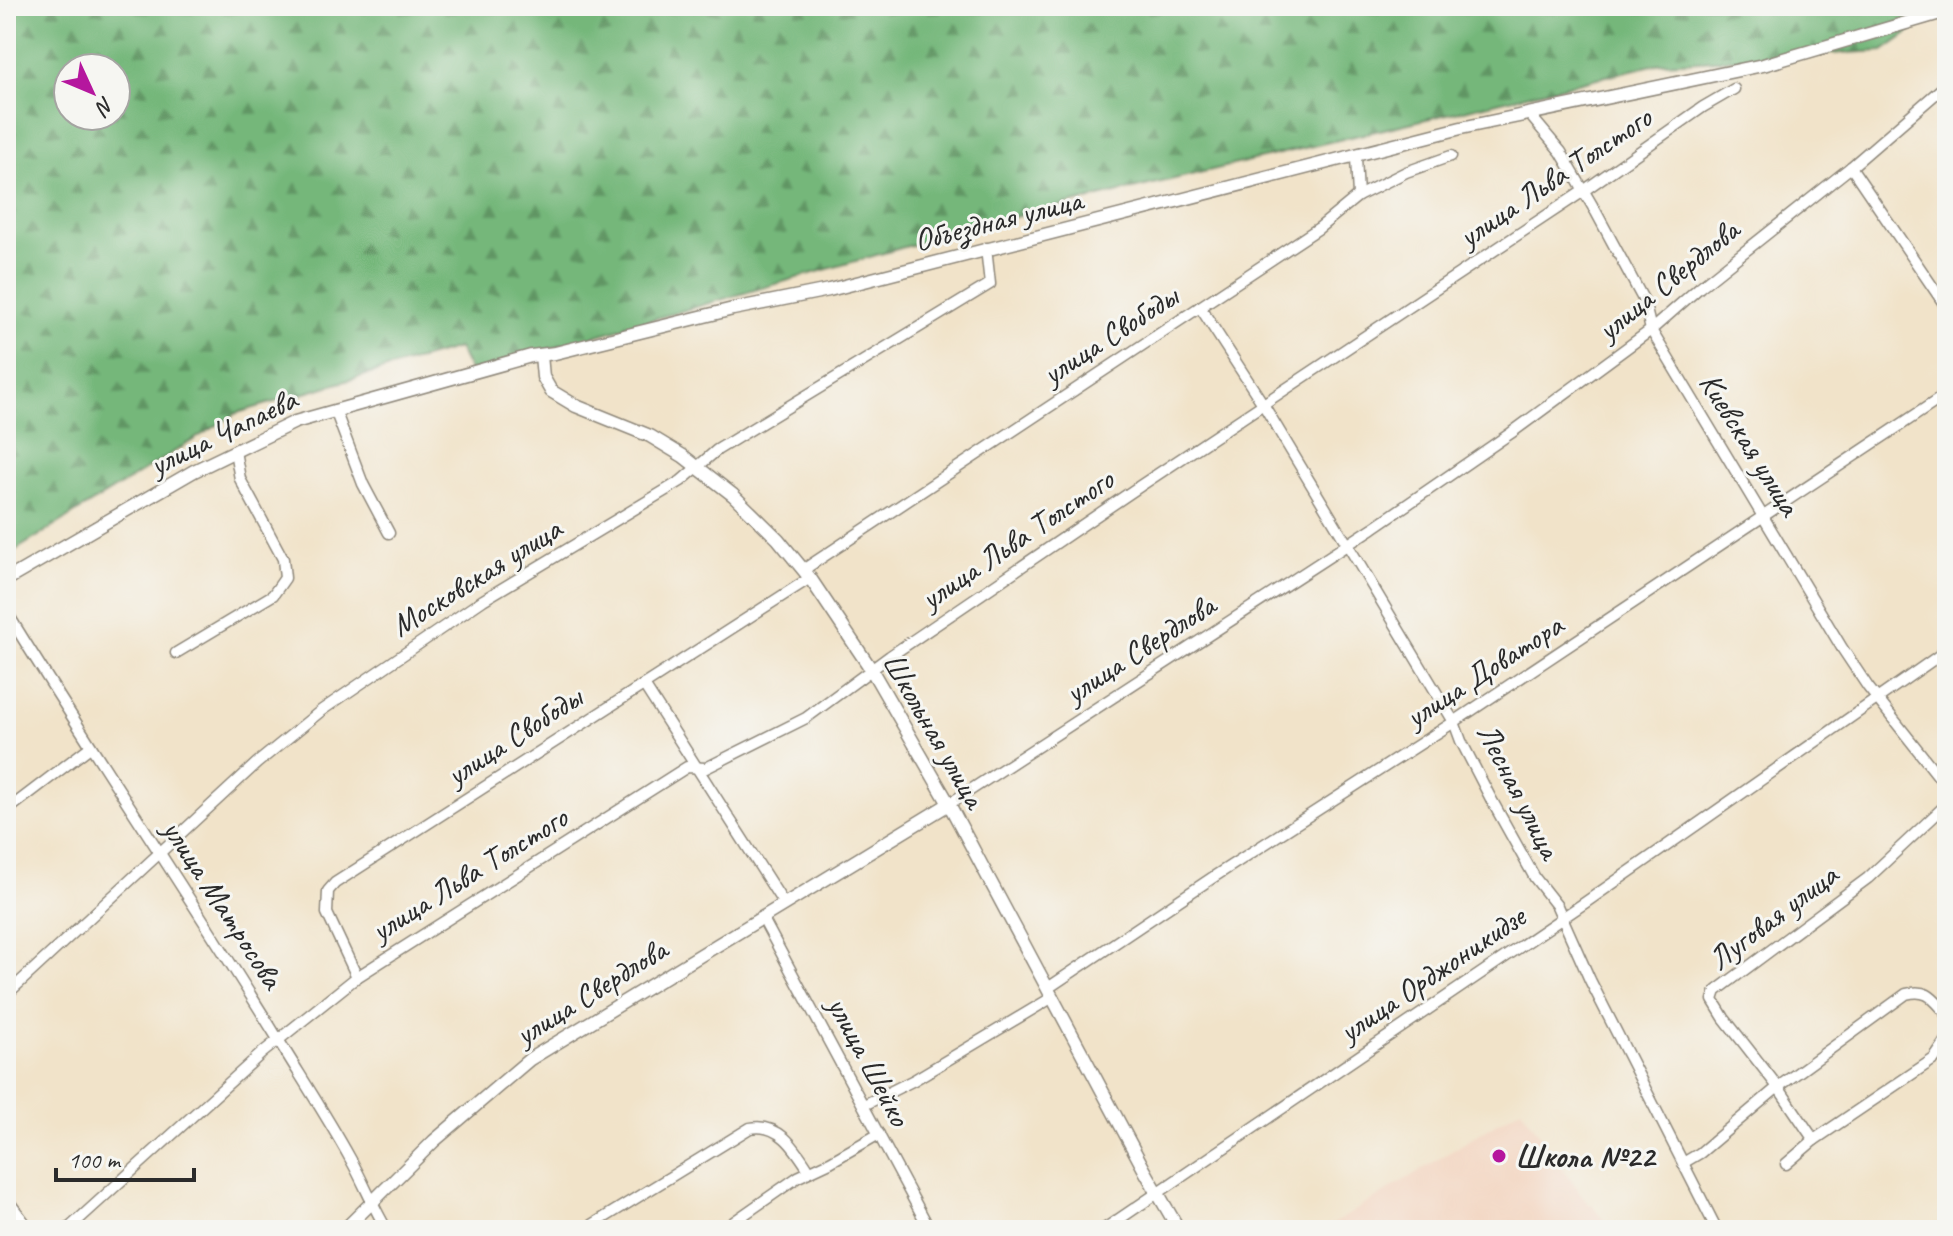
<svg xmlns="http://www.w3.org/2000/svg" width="1953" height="1236" viewBox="0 0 1953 1236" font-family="Caveat,sans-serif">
	<defs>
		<pattern id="forest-firs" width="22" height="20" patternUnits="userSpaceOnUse" patternTransform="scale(2)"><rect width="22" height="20" fill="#75b77a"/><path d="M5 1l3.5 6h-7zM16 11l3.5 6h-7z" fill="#609564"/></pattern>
	</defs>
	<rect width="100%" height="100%" fill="#f6f6f2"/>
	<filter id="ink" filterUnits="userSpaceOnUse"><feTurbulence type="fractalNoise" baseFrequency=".0125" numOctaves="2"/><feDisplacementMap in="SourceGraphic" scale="16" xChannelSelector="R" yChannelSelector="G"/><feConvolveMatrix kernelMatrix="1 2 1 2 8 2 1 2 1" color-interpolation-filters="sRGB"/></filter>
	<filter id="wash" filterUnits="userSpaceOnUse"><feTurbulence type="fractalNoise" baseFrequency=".006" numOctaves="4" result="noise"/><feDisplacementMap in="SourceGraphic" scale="32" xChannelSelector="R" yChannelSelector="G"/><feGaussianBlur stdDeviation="1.8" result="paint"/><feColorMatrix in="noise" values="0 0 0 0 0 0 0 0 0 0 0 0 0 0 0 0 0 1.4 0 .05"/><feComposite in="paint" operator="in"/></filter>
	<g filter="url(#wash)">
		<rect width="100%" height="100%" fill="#f1e3c9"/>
		<polygon fill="#f3d4bf" points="1521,1108 1589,1205 1592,1205 1611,1230 1324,1230"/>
		<path fill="url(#forest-firs)" stroke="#507152" stroke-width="2" fill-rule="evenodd" d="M6,6H1947L1883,51L1661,63L981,225L539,352L473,376L458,348L237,413L6,556ZM68,68H116V116H68Z"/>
	</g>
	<g filter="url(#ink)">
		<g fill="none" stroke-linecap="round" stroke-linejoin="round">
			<g stroke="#8e877a" stroke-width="13">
				<g id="minor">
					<polyline points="1530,115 1561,152 1596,212 1644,301 1651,330 1842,648 1868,687 1947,787"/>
					<polyline points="1356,157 1358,196"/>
					<polyline points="1851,167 1947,308"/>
					<polyline points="1200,307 1263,404 1454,722 1461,741 1491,799 1535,878 1557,906 1590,980 1717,1230"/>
					<polyline points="335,410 363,484 389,533"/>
					<polyline points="803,570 1319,228 1358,196 1406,172 1451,156"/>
					<path d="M6,611C94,755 188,893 276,1036C301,1077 328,1118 351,1160C364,1183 373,1207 387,1230"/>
					<polyline points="176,653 273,595 285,578 283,559 240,479 235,451"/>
					<polyline points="644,685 784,904"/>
					<polyline points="949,804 1373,528 1511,433 1651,330 1700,287 1851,167 1947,84"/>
					<polyline points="6,811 90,747"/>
					<polyline points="762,917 930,1230"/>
					<polyline points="357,977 327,913 328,891 335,883 810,578"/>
					<polyline points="1048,988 1215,876 1454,722 1947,394"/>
					<polyline points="6,995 257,763 322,710 483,600 681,481 717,450 990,284 986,248"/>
					<polyline points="864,1105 914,1080 1053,997"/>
					<polyline points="1814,1140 1778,1087 1724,1018 1713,1000 1716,991 1868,878 1947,804"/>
					<path d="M1683,1163L1700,1153L1778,1087L1906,994C1928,988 1933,999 1947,1014"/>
					<polyline points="1786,1164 1814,1140 1934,1059 1947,1040"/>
					<polyline points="6,1198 30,1230"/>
					<polyline points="67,1230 262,1053 357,977 687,767 706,768 806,718 890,656 1140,486 1582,192 1703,107 1734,89"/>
					<path d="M584,1230L750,1128C779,1122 795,1148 809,1170"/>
					<polyline points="722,1230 798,1177 830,1162 879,1134"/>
					<polyline points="1103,1230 1586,902 1947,650"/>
				</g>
			</g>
			<g stroke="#8e877a" stroke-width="15">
				<g id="tertiary">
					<polyline points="541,355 543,377 551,391 576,406 650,436 683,456 733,495 778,539 810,578 871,669 949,804 1145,1171 1179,1230"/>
					<polyline points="6,580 194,471 295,422 531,356 555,353 733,309 829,290 1461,128 1763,65 1947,11"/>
					<polyline points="344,1230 434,1141 530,1059 949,804"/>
				</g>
			</g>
			<use href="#minor" stroke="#fff" stroke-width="10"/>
			<use href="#tertiary" stroke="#fff" stroke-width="12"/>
		</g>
	</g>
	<circle fill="#b5179e" stroke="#f6f6f2" stroke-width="3" cx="1499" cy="1156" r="8"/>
	<g text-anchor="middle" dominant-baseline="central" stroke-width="6" stroke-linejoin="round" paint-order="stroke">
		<g font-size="32" fill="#2b2b2b" stroke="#f6f6f2">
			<text transform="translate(1555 177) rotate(-34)">улица Льва Толстого</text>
			<text transform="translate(998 220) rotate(-14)">Объездная улица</text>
			<text transform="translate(1668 280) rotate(-39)">улица Свердлова</text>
			<text transform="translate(1110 335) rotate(-33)">улица Свободы</text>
			<text transform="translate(223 432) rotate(-26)">улица Чапаева</text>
			<text transform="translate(1750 444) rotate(58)">Киевская улица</text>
			<text transform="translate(1017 539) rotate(-34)">улица Льва Толстого</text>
			<text transform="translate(476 577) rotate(-32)">Московская улица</text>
			<text transform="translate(1140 649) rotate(-33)">улица Свердлова</text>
			<text transform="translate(1484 671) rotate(-33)">улица Доватора</text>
			<text transform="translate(934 730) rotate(60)">Школьная улица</text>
			<text transform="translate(514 736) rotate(-33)">улица Свободы</text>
			<text transform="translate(1519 791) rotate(63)">Лесная улица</text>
			<text transform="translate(469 874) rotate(-32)">улица Льва Толстого</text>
			<text transform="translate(223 904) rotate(57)">улица Матросова</text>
			<text transform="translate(1773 917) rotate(-37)">Луговая улица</text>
			<text transform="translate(1432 974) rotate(-34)">улица Орджоникидзе</text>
			<text transform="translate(591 992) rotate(-32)">улица Свердлова</text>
			<text transform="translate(869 1061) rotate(62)">улица Шейко</text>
		</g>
		<g font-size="32" font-weight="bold" fill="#2b2b2b" stroke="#f6f6f2" text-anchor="start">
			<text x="1515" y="1156">Школа №22</text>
		</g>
	</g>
	<rect width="1953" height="1236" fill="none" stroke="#f6f6f2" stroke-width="32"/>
	<g transform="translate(92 92) rotate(134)"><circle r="38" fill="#f6f6f2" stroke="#a5a5a2" stroke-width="2"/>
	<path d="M0-6L14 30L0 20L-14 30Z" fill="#b5179e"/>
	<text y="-12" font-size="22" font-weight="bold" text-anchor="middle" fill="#2b2b2b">N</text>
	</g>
	<path d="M56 1168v12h138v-12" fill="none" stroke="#2b2b2b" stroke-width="4"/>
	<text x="68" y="1168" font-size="24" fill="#2b2b2b" stroke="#f6f6f2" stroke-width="6" paint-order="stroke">100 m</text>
</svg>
